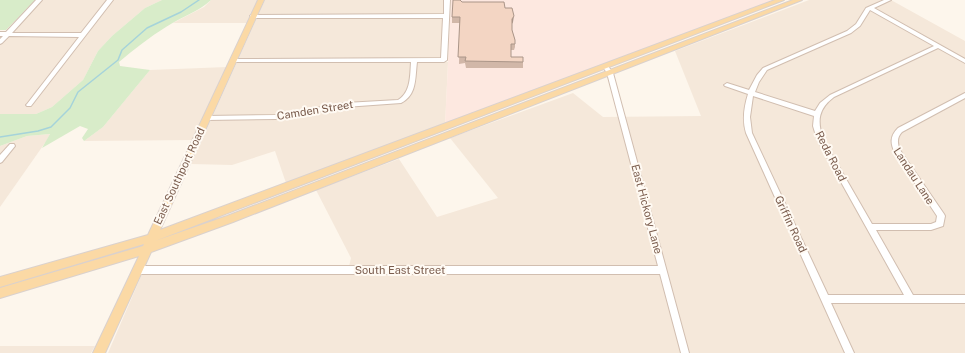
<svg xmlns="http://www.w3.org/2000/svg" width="965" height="353" viewBox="0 0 965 353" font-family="'Public Sans',sans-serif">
	<rect width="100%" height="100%" fill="#fdf6ec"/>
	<g fill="#f5e8da">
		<polygon points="42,0 162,0 145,8 112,36 98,51 83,80 52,107 36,114 0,114 0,32 12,32"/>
		<polygon points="211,0 258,0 247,23 173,23 204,7"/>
		<polygon points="265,0 444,0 441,62 448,62 445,126 286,183 275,151 232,165 191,164"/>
		<polygon points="809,0 891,0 965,41 965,353 108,353 142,274 347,275 351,258 316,190 399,159 437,217 498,198 450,138 573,93 603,117 701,116 675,51"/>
		<polygon points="227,67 192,140 84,141 103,127 150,70"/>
		<polygon points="50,134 47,140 0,207 0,146 27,136"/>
		<polygon points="0,346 95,346 91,353 0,353"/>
	</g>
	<polygon fill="#fde8e0" points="451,0 774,0 445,126"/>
	<g fill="#d8ecc9">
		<polygon points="0,0 35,0 6,30 0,30"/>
		<path d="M162,0H211C198,12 181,17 166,27C150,37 134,49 119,62L120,66L150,70L103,127L84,141L82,138L88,129L80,126L42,148L50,134L27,136L0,146V114H36L52,107L83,80L98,51L112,36L145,8Z"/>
	</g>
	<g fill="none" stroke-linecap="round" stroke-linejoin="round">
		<polyline stroke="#a5d3da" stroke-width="1.5" points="0,137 38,131 51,127 70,108 78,92 118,60 122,50 147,28 181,12 199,0"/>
		<g stroke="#d1beb0" stroke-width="2">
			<g id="minor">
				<polygon points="36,0 42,0 12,33 81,33 107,0 113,0 31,106 27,106 26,105 27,104 79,37 9,36 2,43 0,44 0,39 3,36 0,36 0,32 6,32"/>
				<path d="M444,0H450L447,60L444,62H417C415,78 417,95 401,103L345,107L276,119L206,120L203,118L206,116L276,115L345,103L398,100C411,92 410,76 411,62H231L230,61L233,59L441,58L443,18H253L250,16L251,15L444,14Z"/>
				<path d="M884,0H891L874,8L965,59V63L938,48L834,97C818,109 817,121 823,139L872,224H931L936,222L937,216L895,153C890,143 890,136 898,128L965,93V98L902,132C897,137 897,143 900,150L944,214L945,216L943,226L931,230H876L913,295H965V303H831L854,353H845L746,133C742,120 744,107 748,94L725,86L724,85L727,83L749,90L757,75L763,68L847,31L856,24L866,8ZM870,10L934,46L830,95L820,103L815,111L755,92L759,82L767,70L851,33L860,26ZM753,96L814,116L813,126L817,139L904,295H828L752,133L750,117Z"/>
				<polygon points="606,65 608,66 613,73 689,353 681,353 660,274 137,274 134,272 133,270 134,268 137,266 658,266 607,73 603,67"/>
				<polygon points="10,144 14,144 15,146 2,162 0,163 0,155"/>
			</g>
		</g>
		<g stroke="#dad1cd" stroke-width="2">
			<polygon id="major" points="258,0 264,0 160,230 775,0 784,0 155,241 227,216 793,0 802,0 233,222 151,252 105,353 93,353 139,256 0,298 0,288 143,246 144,244 0,287 0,277 148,235"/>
		</g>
		<use href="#minor" fill="#fff" fill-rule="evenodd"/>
		<use href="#major" fill="#fbd9a5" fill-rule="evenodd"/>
	</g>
	<polygon fill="#d1b7a8" points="462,2 505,8 513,22 512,24 512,30 515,40 515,47 514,50 511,50 511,57 523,62 523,68 466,68 465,63 459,64 460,23 452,23 452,17"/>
	<polygon fill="#aa9588" points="514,16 513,22 511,25 512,19"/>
	<polygon fill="#f3d5c3" stroke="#aa9588" points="453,0 460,0 462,2 504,2 505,8 512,8 514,16 512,19 512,30 515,40 515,44 511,44 511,57 523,57 523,62 465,61 466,57 458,57 460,17 452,17"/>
	<g text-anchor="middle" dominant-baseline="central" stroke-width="4" stroke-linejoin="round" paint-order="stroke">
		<g font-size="11" fill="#7a5c4d" stroke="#fffaf3">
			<text transform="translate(315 110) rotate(-9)">Camden Street</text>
			<text transform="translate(831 156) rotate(63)">Reda Road</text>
			<text transform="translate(179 176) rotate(-65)">East Southport Road</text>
			<text transform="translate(914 176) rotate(57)">Landau Lane</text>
			<text transform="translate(647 209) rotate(75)">East Hickory Lane</text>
			<text transform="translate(791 224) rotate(65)">Griffin Road</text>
			<text x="400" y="270">South East Street</text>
		</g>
	</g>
</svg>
